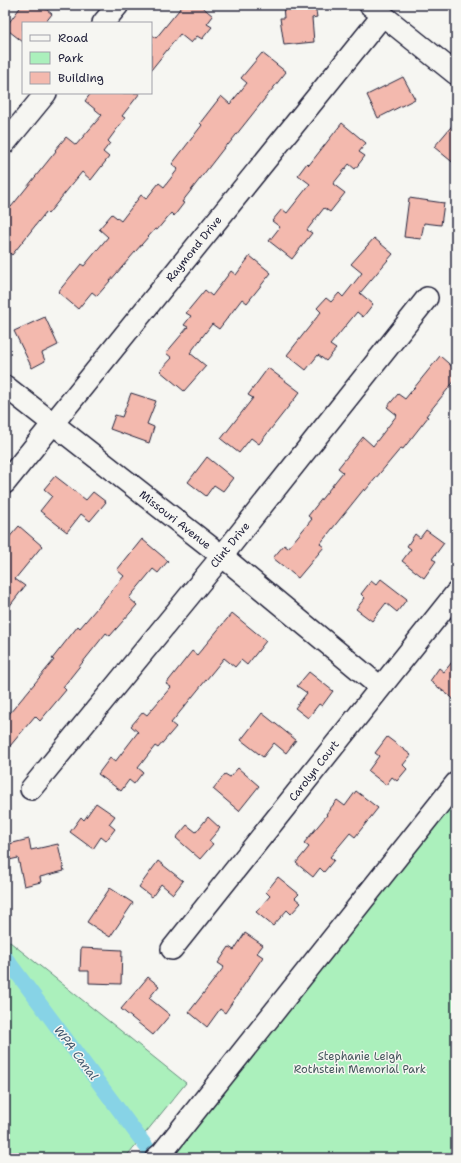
<svg xmlns="http://www.w3.org/2000/svg" width="461" height="1163" viewBox="0 0 461 1163" font-family="'Shantell Sans',sans-serif">
	<rect width="100%" height="100%" fill="#f6f6f2"/>
	<filter id="ink" filterUnits="userSpaceOnUse"><feTurbulence type="fractalNoise" baseFrequency=".025" numOctaves="2"/><feDisplacementMap in="SourceGraphic" scale="8" xChannelSelector="R" yChannelSelector="G"/><feConvolveMatrix kernelMatrix="1 2 1 2 8 2 1 2 1" color-interpolation-filters="sRGB"/></filter>
	<g filter="url(#ink)">
		<g fill="#abf0bc" stroke="#66897c">
			<polygon points="456,791 456,1158 159,1158"/>
			<polygon points="5,938 186,1083 125,1158 5,1158"/>
		</g>
		<g fill="none" stroke-linecap="round" stroke-linejoin="round">
			<polyline stroke="#87d3e6" stroke-width="15" points="5,957 148,1149"/>
		</g>
		<g fill="#f3b9ae" stroke="#22223b">
			<polygon points="22,5 41,5 52,14 45,23 23,23 23,42 5,28"/>
			<polygon points="183,5 200,5 213,16 207,24 212,27 202,39 197,36 191,43 180,34 151,70 151,34 156,38"/>
			<polygon points="283,5 315,5 317,17 312,18 314,42 284,45 280,18 284,18"/>
			<polygon points="262,53 286,72 228,145 227,144 182,202 184,203 174,216 171,213 157,230 155,229 97,296 92,292 78,309 58,292 81,264 84,266 108,237 99,229 112,214 121,221 141,195 146,199 159,183 164,187 178,169 172,164 202,125 200,123 221,96 230,104 247,83 241,78"/>
			<polygon points="403,77 415,99 378,118 367,95"/>
			<polygon points="91,93 140,93 122,116 125,118 108,141 110,143 103,152 109,157 91,180 82,172 48,214 46,212 12,255 5,249 5,212 10,206 11,207 56,151 55,150 66,137 76,145 102,115 85,101"/>
			<polygon points="456,121 456,165 434,147"/>
			<polygon points="342,123 366,143 359,152 365,156 355,169 349,164 333,184 345,193 330,212 324,208 307,230 312,233 292,259 269,241 280,227 272,221 282,209 287,213 310,184 298,175 307,163 309,165"/>
			<polygon points="409,198 444,203 441,225 424,223 421,239 404,237"/>
			<polygon points="374,238 393,254 360,293 373,304 363,317 357,312 330,345 336,349 326,361 318,355 306,370 287,355 321,312 317,308 326,298 331,302 339,293 343,297 362,273 351,264"/>
			<polygon points="250,256 271,273 247,303 242,299 219,329 212,324 190,353 206,366 184,391 160,371 172,358 166,353 188,327 184,325 191,316 186,313 205,290 212,296 231,271 236,275"/>
			<polygon points="45,317 58,345 42,353 45,361 32,368 14,331"/>
			<polygon points="440,356 456,370 456,379 426,416 428,417 403,449 401,448 365,491 364,489 320,544 324,547 298,578 273,558 284,545 288,548 312,519 308,516 343,472 338,468 363,437 373,446 397,415 387,407 398,394 405,399"/>
			<polygon points="268,368 300,392 259,444 251,438 239,453 221,439 253,398 248,395"/>
			<polygon points="131,393 156,401 147,424 154,427 149,443 110,429 115,415 122,417"/>
			<polygon points="207,457 233,478 223,491 214,485 206,496 188,482"/>
			<polygon points="55,476 86,500 93,492 106,502 90,521 81,514 67,532 40,511 52,496 44,489"/>
			<polygon points="19,526 42,546 15,579 25,586 5,612 5,550 10,544 6,541"/>
			<polygon points="426,530 444,543 432,559 436,561 424,578 402,561 411,549 407,546 415,534 420,538"/>
			<polygon points="142,539 168,561 158,573 153,569 129,598 137,605 110,636 106,633 63,687 66,690 40,721 35,716 5,752 5,719 54,660 52,659 78,626 80,628 124,576 117,570"/>
			<polygon points="381,579 407,599 397,612 386,603 372,621 356,609 365,598 361,594 371,581 376,585"/>
			<polygon points="232,613 266,641 247,665 241,660 235,667 224,658 171,723 176,727 158,748 155,746 138,768 143,772 134,784 129,780 121,791 98,774 110,758 115,762 138,732 131,726 143,712 147,715 171,687 166,684 192,651 197,655"/>
			<polygon points="456,657 456,701 430,681 439,668 444,672"/>
			<polygon points="309,672 333,691 322,706 319,704 308,718 295,708 307,693 297,686"/>
			<polygon points="262,713 296,740 286,753 274,743 263,757 241,740"/>
			<polygon points="387,737 411,755 403,765 407,769 397,781 392,777 386,785 368,771 379,756 375,753"/>
			<polygon points="238,768 259,786 239,811 213,789 225,774 230,777"/>
			<polygon points="356,791 378,808 355,837 350,833 330,857 334,860 324,872 320,868 313,877 296,863 309,847 304,843 327,815 326,814 337,800 345,806"/>
			<polygon points="96,803 115,816 109,824 115,829 106,841 101,837 93,849 70,832 81,817 84,820"/>
			<polygon points="208,817 220,828 209,841 213,844 200,859 176,838 187,825 196,832"/>
			<polygon points="29,839 31,850 58,844 64,871 40,877 41,882 24,886 18,858 5,861 5,845"/>
			<polygon points="158,861 183,881 173,894 161,884 152,897 139,887"/>
			<polygon points="278,877 299,894 295,898 301,903 291,914 287,910 273,926 256,912 270,896 266,892"/>
			<polygon points="110,888 133,903 110,937 87,922"/>
			<polygon points="245,933 263,945 257,953 263,957 225,1013 220,1009 207,1027 189,1012 224,967 218,963 229,947 234,950"/>
			<polygon points="81,948 122,950 121,984 89,983 89,971 80,971"/>
			<polygon points="148,977 159,986 149,998 170,1015 153,1035 121,1009"/>
		</g>
		<g fill="none" stroke-linecap="round" stroke-linejoin="round">
			<g stroke="#22223b" stroke-width="24">
				<g id="minor">
					<polyline points="370,5 456,74"/>
					<polyline points="103,23 118,5"/>
					<polyline points="5,143 46,93"/>
					<polyline points="5,386 222,556 380,687"/>
					<polyline points="5,483 383,15"/>
					<polyline points="31,789 222,556 427,298"/>
					<polyline points="172,949 456,593"/>
					<polyline points="156,1158 162,1153 456,783"/>
				</g>
			</g>
			<use href="#minor" stroke="#f6f6f2" stroke-width="21"/>
		</g>
	</g>
	<g text-anchor="middle" dominant-baseline="central" stroke-width="3" stroke-linejoin="round" paint-order="stroke">
		<g font-size="11" fill="#22223b" stroke="#f6f6f2">
			<text transform="translate(194 249) rotate(-51)">Raymond Drive</text>
			<text transform="translate(175 520) rotate(38)">Missouri Avenue</text>
			<text transform="translate(230 545) rotate(-51)">Clint Drive</text>
			<text transform="translate(314 771) rotate(-52)">Carolyn Court</text>
		</g>
		<g font-size="11" fill="#44565b" stroke="#f6f6f2">
			<text x="360" y="1056">Stephanie Leigh<tspan x="360" dy="13">Rothstein Memorial Park</tspan></text>
		</g>
		<g font-size="12" font-style="italic" fill="#40576e" stroke="#f6f6f2">
			<text transform="translate(76 1053) rotate(53)">WPA Canal</text>
		</g>
	</g>
	<rect width="461" height="1163" fill="none" stroke="#f6f6f2" stroke-width="20"/>
	<rect x="10" y="10" width="441" height="1143" fill="none" stroke="#22223b" stroke-width="1.5" filter="url(#ink)"/>
	<rect x="22" y="22" width="130" height="72" fill="#f6f6f2" stroke="#a1a1a9"/>
	<rect x="30" y="35" width="20" height="6" fill="#f6f6f2" stroke="#a1a1a9"/>
	<text x="58" y="42" font-size="12" fill="#22223b">Road</text>
	<rect x="30" y="52" width="20" height="12" fill="#abf0bc" stroke="#a1a1a9"/>
	<text x="58" y="62" font-size="12" fill="#22223b">Park</text>
	<rect x="30" y="72" width="20" height="12" fill="#f3b9ae" stroke="#a1a1a9"/>
	<text x="58" y="82" font-size="12" fill="#22223b">Building</text>
</svg>
